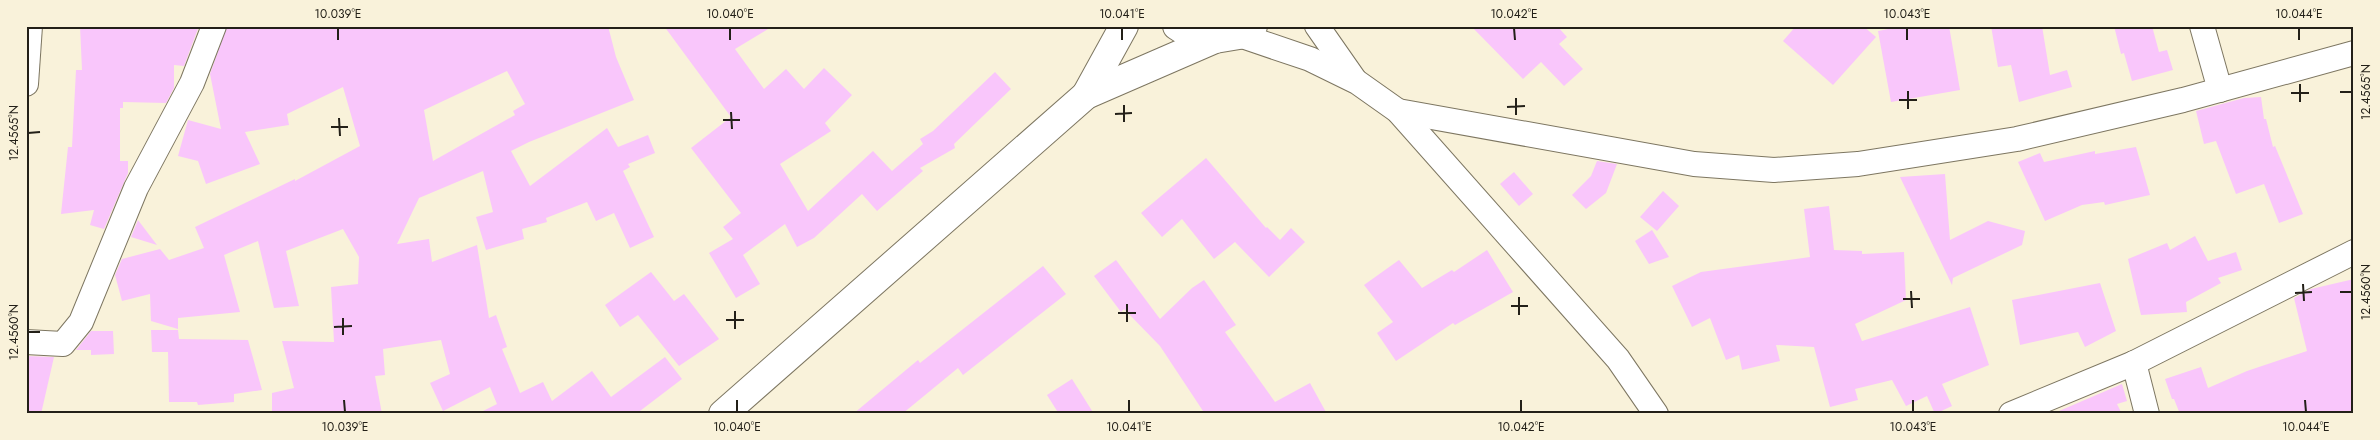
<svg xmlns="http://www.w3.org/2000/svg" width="2380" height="440" viewBox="0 0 2380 440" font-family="Jost,sans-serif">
	<rect width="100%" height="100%" fill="#f9f2da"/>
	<g fill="#f9c6fb" fill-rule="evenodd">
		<polygon points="80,26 199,26 184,66 174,65 174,88 166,103 123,102 123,108 120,108 120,161 128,161 128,173 104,229 90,225 94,210 61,214 68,147 72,147 76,70 82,70"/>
		<path d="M227,26H608L616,57L634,100L529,142L511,151L530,186L607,128L618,147L648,135L655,153L628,164L630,167L623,171L654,237L630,248L614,213L596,221L587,202L546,218L547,222L522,229L524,239L486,250L476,217L493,212L483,171L419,198L397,244L429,239L432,262L477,245L489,318L496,315L507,347L502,349L520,393L543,382L552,401L592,371L611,397L665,357L682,379L636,414H477L497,404L490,387L443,411L430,383L450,374L441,340L383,349L385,375L375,376L382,414H272V393L294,388L282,341L334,342L331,287L358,284L359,257L343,229L286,251L299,306L274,308L258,241L224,255L240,312L178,318V329L151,321L150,294L122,301L115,275L122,259L160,249L169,260L204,248L195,227L295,179V181L360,146L343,87L287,114L289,125L245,132L260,164L206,184L198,161L178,156L188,120L221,129L210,74ZM507,71L525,104L513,111L515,115L433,161L424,110Z"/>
		<polygon points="664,26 773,26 735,49 764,89 786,69 804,89 824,68 852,95 825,123 831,131 780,164 808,211 873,151 892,171 923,144 920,139 933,131 995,72 1011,89 954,144 955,148 920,168 923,171 877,211 862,194 814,238 797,247 785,224 743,255 760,284 736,298 709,253 733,239 723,227 741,213 691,148 731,117"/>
		<polygon points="1471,26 1557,26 1567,37 1559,44 1583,69 1564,86 1541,62 1523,79"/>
		<polygon points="1796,26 1863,26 1876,37 1833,85 1783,41"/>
		<polygon points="1904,26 1949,26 1960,90 1891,102 1878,31"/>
		<polygon points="1991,26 2042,26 2050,75 2067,70 2072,87 2019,102 2011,65 1998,67"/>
		<polygon points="2114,26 2152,26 2159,52 2167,50 2173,70 2132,81 2124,53 2121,54"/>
		<polygon points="2261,97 2264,119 2266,119 2273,147 2275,146 2303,214 2279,223 2264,184 2236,194 2216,141 2204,144 2196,111 2244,98"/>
		<polygon points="2136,147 2150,195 2105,205 2104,202 2082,205 2045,221 2018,162 2040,153 2044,162 2095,151 2095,154"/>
		<polygon points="1206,158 1266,228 1267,227 1280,240 1291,228 1305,242 1269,277 1235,242 1214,259 1182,219 1162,237 1141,213"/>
		<polygon points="1597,161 1617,164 1606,193 1586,209 1572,195 1591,176"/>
		<polygon points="1514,172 1533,194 1519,206 1500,184"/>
		<polygon points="1945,174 1950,240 1988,221 2025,231 2022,245 1953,278 1952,285 1900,177"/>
		<polygon points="1663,191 1679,206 1657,231 1640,217"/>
		<polygon points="1829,206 1834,250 1862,251 1862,254 1904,252 1906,300 1855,324 1862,341 1970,307 1989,365 1942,384 1952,406 1935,414 1927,396 1906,406 1892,380 1855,389 1858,400 1830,407 1814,347 1776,345 1780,361 1742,370 1739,355 1726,360 1710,318 1692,327 1672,286 1701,272 1810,257 1804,209"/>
		<polygon points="138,220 157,245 131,237"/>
		<polygon points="1652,230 1669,257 1649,264 1635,241"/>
		<polygon points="2195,236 2208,261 2236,252 2242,270 2218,278 2221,283 2186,302 2187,312 2141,315 2128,259 2167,243 2170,250"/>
		<polygon points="1487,250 1513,292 1455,325 1453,323 1396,361 1377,333 1393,322 1364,285 1399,260 1422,288 1452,270 1454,272"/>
		<polygon points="1116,260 1160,319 1192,288 1204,280 1236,325 1225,332 1275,402 1310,383 1327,414 1205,414 1160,346 1124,309 1121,312 1094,276"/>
		<polygon points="1043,266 1066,294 963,375 958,368 902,414 853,414 918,360 920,363"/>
		<polygon points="651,272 674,301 684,294 719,339 679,366 638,315 620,327 605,305"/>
		<polygon points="2354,279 2354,414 2180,414 2174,399 2172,399 2165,379 2201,367 2208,388 2247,371 2307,351 2294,298 2311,289"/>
		<polygon points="2100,283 2116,331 2085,347 2078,332 2020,345 2012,300"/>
		<polygon points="151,330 178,330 179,339 248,340 262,390 234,394 234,402 198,405 197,402 169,402 168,352 152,352"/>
		<polygon points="91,331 113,331 114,354 91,355 91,350 76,350"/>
		<polygon points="26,356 54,357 41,414 26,414"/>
		<polygon points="1072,379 1094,414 1059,414 1047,395"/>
		<polygon points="2122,384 2127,401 2117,404 2122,414 2052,414"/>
	</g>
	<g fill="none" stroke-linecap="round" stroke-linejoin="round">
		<g stroke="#7d7661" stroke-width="26">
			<g id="minor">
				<polyline points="1317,26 1354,79"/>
				<polyline points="2202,26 2220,90"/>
				<polyline points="1239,35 1310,59 1357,82 1398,111 1618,359 1656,414"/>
				<polyline points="26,84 30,26"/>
				<polyline points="1398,111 1694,164 1774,170 1858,164 2017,139 2183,100 2354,53"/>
				<polyline points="26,342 63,344 81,322 136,188 192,83 214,26"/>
				<polyline points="2134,363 2147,414"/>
				<polyline points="2011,414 2134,363 2354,252"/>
			</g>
		</g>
		<g stroke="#7d7661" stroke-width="30">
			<g id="primary">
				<polyline points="1177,26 1191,35 1215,39"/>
				<polyline points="1086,95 1124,26"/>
				<polyline points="723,414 1086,95 1215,39 1239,35 1253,26"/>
			</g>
		</g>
		<use href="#minor" stroke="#fff" stroke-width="24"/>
		<use href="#primary" stroke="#fff" stroke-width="28"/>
	</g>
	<path fill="none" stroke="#232018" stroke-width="2" d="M338,28V40M730,28V40M1122,28V40M1514,28L1515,40M1907,28V40M2299,28V40M2300,84V102M1908,91V109M2340,92H2352M2291,93H2309M1516,98V115M1899,100H1917M1124,105V122M1507,107L1525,106M731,112L732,129M1115,114L1132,113M339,118L340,136M723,120H740M331,127H348M28,133L40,132M2303,284L2304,301M1911,291L1912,308M2340,292H2352M2295,293L2312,292M1519,297V315M1903,299H1920M1127,304V322M1511,306H1528M735,311V329M1118,313H1136M343,318V335M726,320H744M334,327L352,326M28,332H40M344,400L345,412M737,400V412M1129,400V412M1521,400V412M1913,400V412M2305,400L2306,412"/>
	<rect width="2380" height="440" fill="none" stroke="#f9f2da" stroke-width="55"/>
	<rect x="28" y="28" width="2324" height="384" fill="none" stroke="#232018" stroke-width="2"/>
	<g font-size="12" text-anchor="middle" fill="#232018">
		<text x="338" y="18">10.039°E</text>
		<text x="730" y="18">10.040°E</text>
		<text x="1122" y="18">10.041°E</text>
		<text x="1514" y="18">10.042°E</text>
		<text x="1907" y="18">10.043°E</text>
		<text x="2299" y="18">10.044°E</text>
		<text transform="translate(2366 92) rotate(-90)" y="4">12.4565°N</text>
		<text transform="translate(14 133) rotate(-90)" y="4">12.4565°N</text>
		<text transform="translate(2366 292) rotate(-90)" y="4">12.4560°N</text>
		<text transform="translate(14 332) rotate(-90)" y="4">12.4560°N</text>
		<text x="345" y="431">10.039°E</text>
		<text x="737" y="431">10.040°E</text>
		<text x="1129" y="431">10.041°E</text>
		<text x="1521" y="431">10.042°E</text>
		<text x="1913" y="431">10.043°E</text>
		<text x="2306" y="431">10.044°E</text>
	</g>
</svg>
